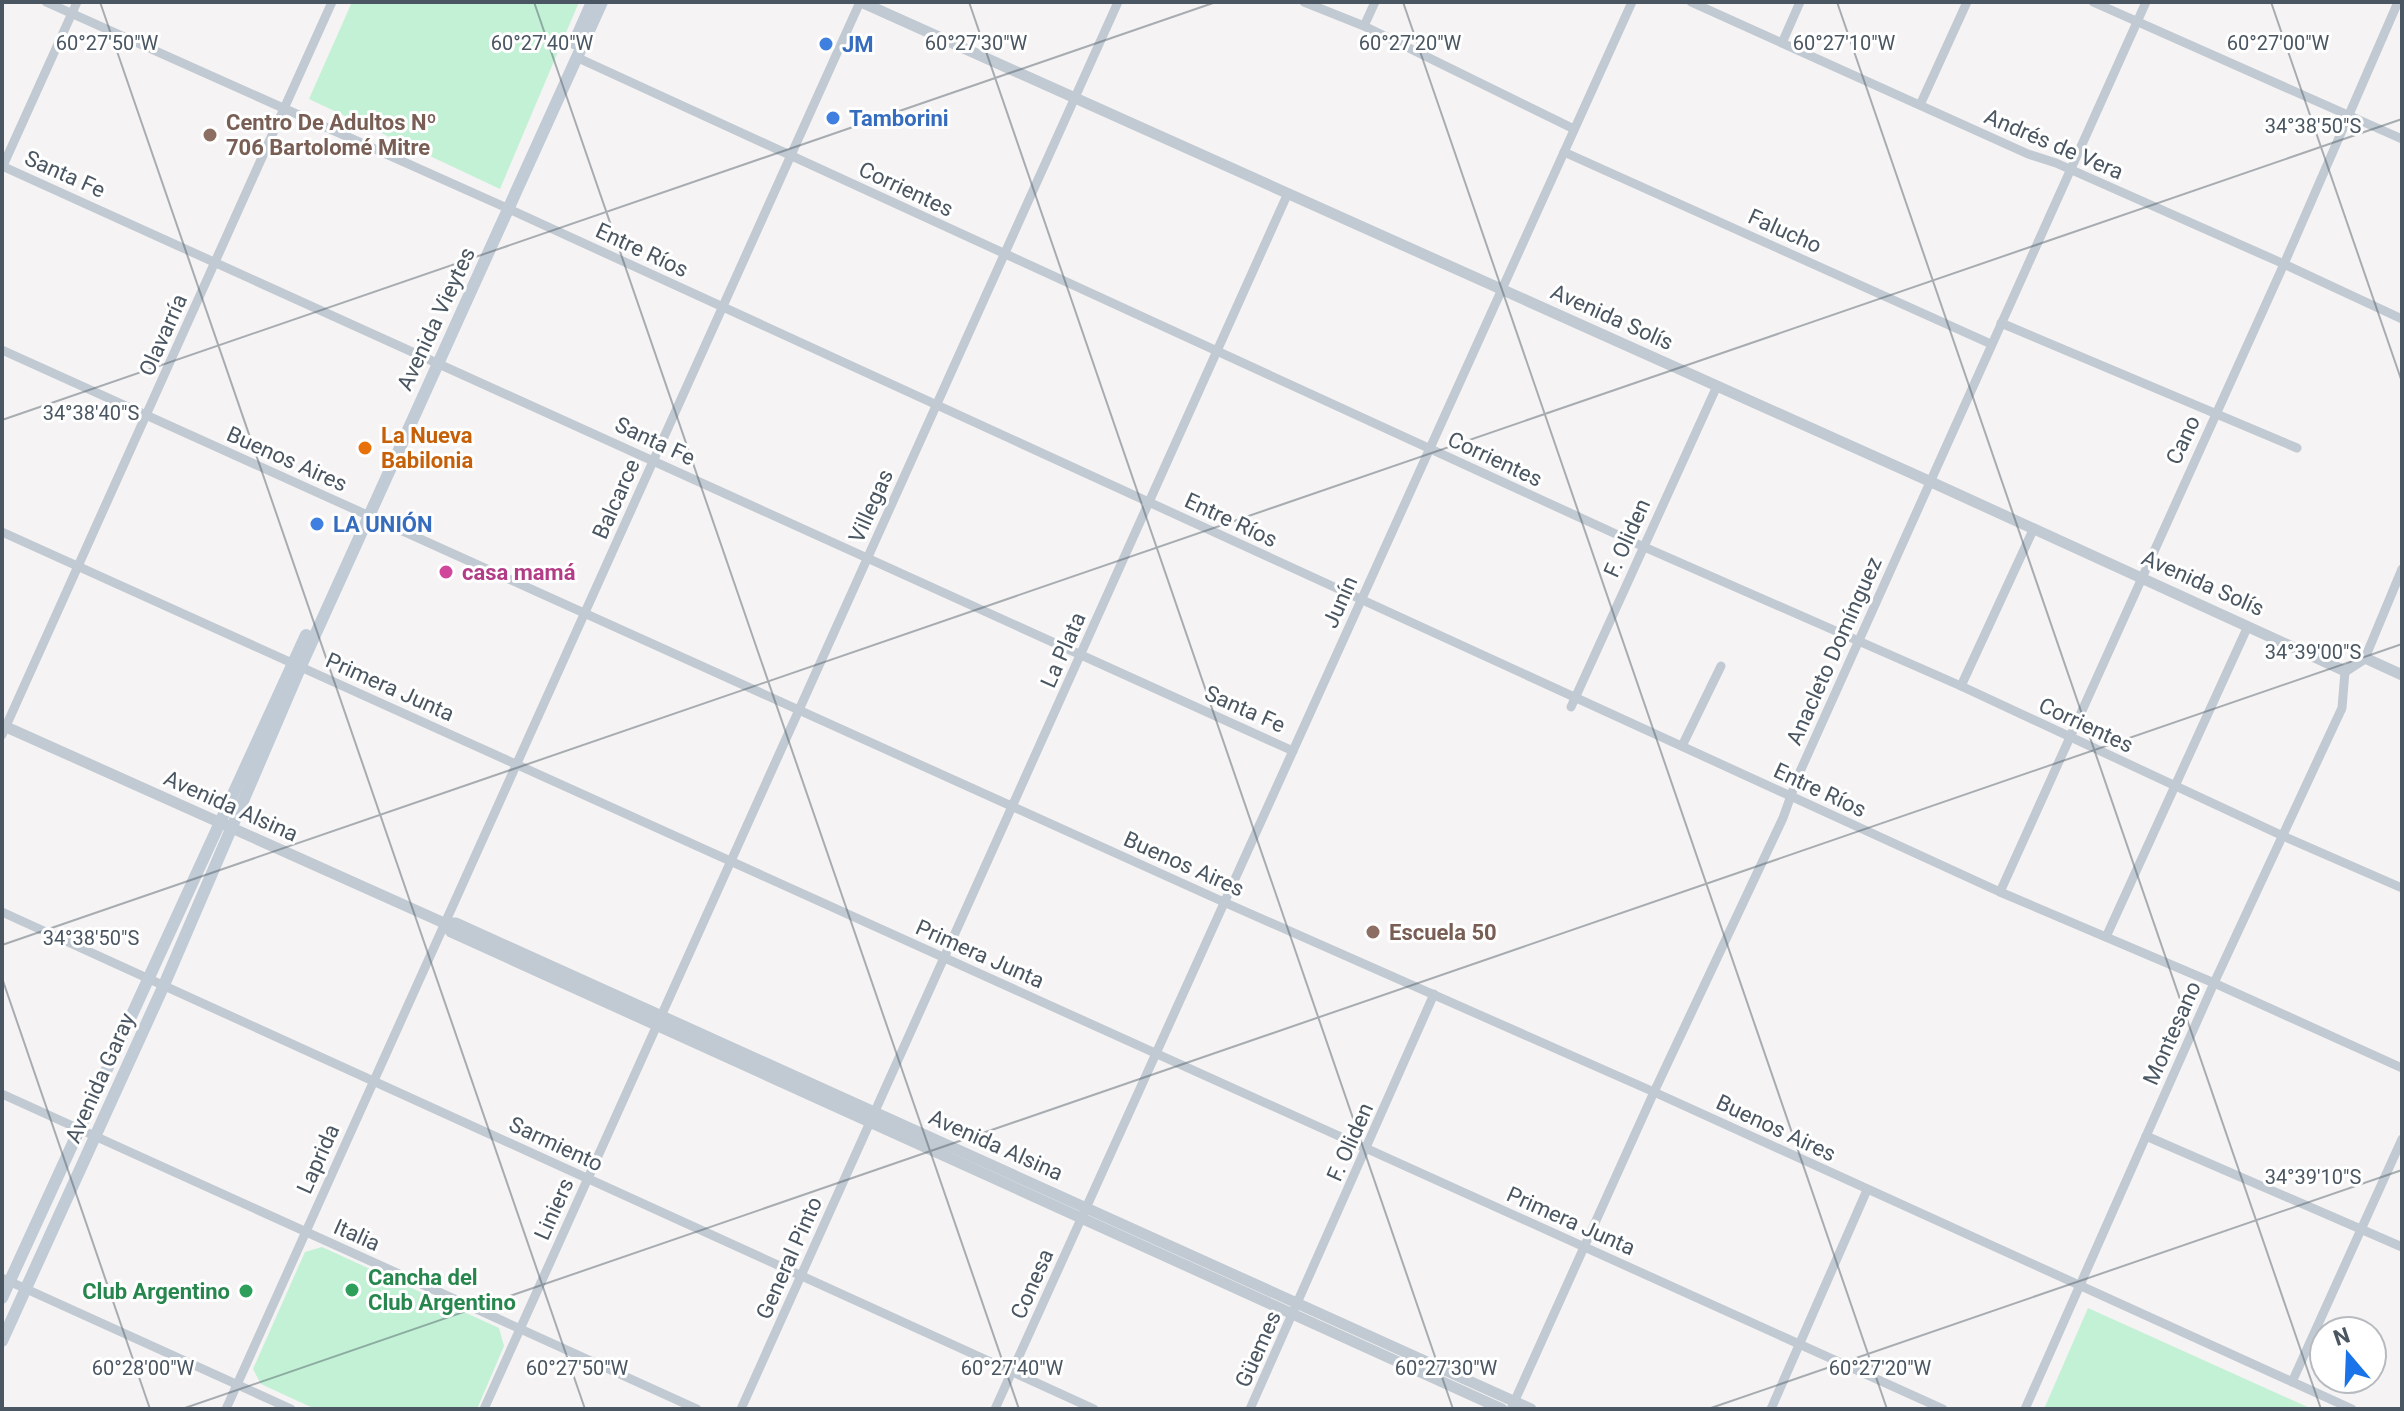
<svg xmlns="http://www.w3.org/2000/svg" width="2404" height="1411" viewBox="0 0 2404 1411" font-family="Roboto,sans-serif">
	<rect width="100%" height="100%" fill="#f5f3f3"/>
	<g fill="#c3f1d5">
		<polygon points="352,2 579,2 500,189 309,99"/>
		<polygon points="322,1247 499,1328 504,1346 477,1409 315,1409 261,1384 253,1369 305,1252"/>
		<polygon points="2088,1308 2312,1409 2044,1409"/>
	</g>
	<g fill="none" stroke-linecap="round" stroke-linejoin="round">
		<g stroke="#c1cad2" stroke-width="9">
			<polyline points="46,2 509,209 2000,892 2214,983 2402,1068"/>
			<polyline points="1304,2 1364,26 1574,129"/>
			<polyline points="1691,2 2028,154 2056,163 2284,264 2402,319"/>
			<polyline points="2093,2 2402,139"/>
			<polyline points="1364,26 1375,2"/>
			<polyline points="1782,43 1800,2"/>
			<polyline points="576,57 1642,546 1961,686 2283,836 2402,888"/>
			<polyline points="1920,105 1967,2"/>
			<polyline points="1564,152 1991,344"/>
			<polyline points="2,166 1293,751"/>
			<polyline points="2,168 77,2"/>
			<polyline points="2001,323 2297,448"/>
			<polyline points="2,350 1226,903 1654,1092 2352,1409"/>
			<polyline points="2,532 1943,1409"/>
			<polyline points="2365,658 2402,569"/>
			<polyline points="1961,686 2034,528"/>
			<polyline points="1571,707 1717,386"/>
			<polyline points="2,735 332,2"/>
			<polyline points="1682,746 1721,666"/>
			<polyline points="2000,892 2284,264 2398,2"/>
			<polyline points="2,912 1094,1409"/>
			<polyline points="2106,937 2248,626"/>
			<polyline points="2,1094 697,1409"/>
			<polyline points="2146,1136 2402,1247"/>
			<polyline points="2,1278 291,1409"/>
			<polyline points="2292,1382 2402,1139"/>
			<polyline points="226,1409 860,2"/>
			<polyline points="484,1409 1118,2"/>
			<polyline points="741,1409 1288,193"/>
			<polyline points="995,1409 1632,2"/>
			<polyline points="1250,1409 1434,994"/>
			<polyline points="1511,1409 1654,1092 1783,818 1798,776 2146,2"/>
			<polyline points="1771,1409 1867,1190"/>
			<polyline points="2025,1409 2214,983 2342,708 2345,671"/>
		</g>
		<g stroke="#c1cad2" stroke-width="11">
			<polyline points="861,2 1929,481 2345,671 2365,658 2402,675"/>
			<polyline points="2,725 444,923"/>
			<polyline points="1502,1409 451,932 444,923 456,923 1531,1409"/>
		</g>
		<g stroke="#c1cbd6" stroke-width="12">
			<polyline points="574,43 592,2"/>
			<polyline points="2,1298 306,635"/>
			<polyline points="2,1341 164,985 301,666 602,2"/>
		</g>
	</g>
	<path fill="none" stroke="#4a5661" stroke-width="2" stroke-opacity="0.45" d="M100,2L585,1409M534,2L1019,1409M969,2L1453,1409M1403,2L1887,1409M1837,2L2321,1409M2271,2L2402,382M2,420L1216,2M2,945L2402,119M2,978L150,1409M182,1409L2402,644M1708,1409L2402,1170"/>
	<g fill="#3f7fe0" stroke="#fff" stroke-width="3">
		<circle cx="826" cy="44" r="8"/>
		<circle cx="833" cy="118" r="8"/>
		<circle cx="317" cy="524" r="8"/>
	</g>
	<g fill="#8d6e63" stroke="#fff" stroke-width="3">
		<circle cx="210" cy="135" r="8"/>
		<circle cx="1373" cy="932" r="8"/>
	</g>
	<circle fill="#e8710a" stroke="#fff" stroke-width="3" cx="365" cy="448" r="8"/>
	<circle fill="#d1479c" stroke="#fff" stroke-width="3" cx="446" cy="572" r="8"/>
	<g fill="#2e9e5b" stroke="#fff" stroke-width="3">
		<circle cx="352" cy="1290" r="8"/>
		<circle cx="246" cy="1291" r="8"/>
	</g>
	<g text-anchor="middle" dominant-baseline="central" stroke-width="6" stroke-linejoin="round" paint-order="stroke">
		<g font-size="22" font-weight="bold" fill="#366cbe" stroke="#fff" text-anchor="start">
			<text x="842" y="44">JM</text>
			<text x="849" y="118">Tamborini</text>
			<text x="333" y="524">LA UNIÓN</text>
		</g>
		<g font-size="22" font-weight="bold" fill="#785e54" stroke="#fff" text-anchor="start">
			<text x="226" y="122">Centro De Adultos Nº<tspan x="226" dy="25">706 Bartolomé Mitre</tspan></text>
			<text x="1389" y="932">Escuela 50</text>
		</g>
		<g font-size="22" fill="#4a5661" stroke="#fff">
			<text transform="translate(2054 144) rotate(23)">Andrés de Vera</text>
			<text transform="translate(65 174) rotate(24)">Santa Fe</text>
			<text transform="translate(906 189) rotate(25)">Corrientes</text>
			<text transform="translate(1785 231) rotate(24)">Falucho</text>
			<text transform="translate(642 250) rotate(25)">Entre Ríos</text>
			<text transform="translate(1612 317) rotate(24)">Avenida Solís</text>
			<text transform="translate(436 319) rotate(-65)">Avenida Vieytes</text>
			<text transform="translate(163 335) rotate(-66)">Olavarría</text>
			<text transform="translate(2183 440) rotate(-65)">Cano</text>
			<text transform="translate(655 441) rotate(25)">Santa Fe</text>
			<text transform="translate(287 459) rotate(24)">Buenos Aires</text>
			<text transform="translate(1495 459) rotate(25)">Corrientes</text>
			<text transform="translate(616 499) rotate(-66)">Balcarce</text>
			<text transform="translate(871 506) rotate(-66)">Villegas</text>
			<text transform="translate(1231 520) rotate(25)">Entre Ríos</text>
			<text transform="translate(1627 538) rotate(-66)">F. Oliden</text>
			<text transform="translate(2203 583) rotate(24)">Avenida Solís</text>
			<text transform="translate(1340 602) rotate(-66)">Junín</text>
			<text transform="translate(1063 650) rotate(-66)">La Plata</text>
			<text transform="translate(1834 651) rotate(-66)">Anacleto Domínguez</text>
			<text transform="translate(390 687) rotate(24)">Primera Junta</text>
			<text transform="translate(1245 709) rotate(24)">Santa Fe</text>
			<text transform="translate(2086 725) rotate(25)">Corrientes</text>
			<text transform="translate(1820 790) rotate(25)">Entre Ríos</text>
			<text transform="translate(231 806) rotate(24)">Avenida Alsina</text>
			<text transform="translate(1184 864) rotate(24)">Buenos Aires</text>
			<text transform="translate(980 954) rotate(24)">Primera Junta</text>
			<text transform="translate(2172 1033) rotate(-66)">Montesano</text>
			<text transform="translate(100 1078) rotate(-66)">Avenida Garay</text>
			<text transform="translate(1776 1128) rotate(25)">Buenos Aires</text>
			<text transform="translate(1350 1142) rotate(-66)">F. Oliden</text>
			<text transform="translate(556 1144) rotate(25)">Sarmiento</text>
			<text transform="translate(996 1145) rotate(24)">Avenida Alsina</text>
			<text transform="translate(318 1159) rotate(-66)">Laprida</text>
			<text transform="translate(554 1209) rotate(-66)">Liniers</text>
			<text transform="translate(1571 1221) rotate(24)">Primera Junta</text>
			<text transform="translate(357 1235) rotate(24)">Italia</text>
			<text transform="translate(789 1258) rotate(-66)">General Pinto</text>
			<text transform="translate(1032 1284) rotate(-66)">Conesa</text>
			<text transform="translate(1258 1349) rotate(-66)">Güemes</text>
		</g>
		<g font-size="22" font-weight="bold" fill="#c56008" stroke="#fff" text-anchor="start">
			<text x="381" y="435">La Nueva<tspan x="381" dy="25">Babilonia</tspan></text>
		</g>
		<g font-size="22" font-weight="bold" fill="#b23c85" stroke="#fff" text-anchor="start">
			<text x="462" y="572">casa mamá</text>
		</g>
		<g font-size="22" font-weight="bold" fill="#27864d" stroke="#fff" text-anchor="start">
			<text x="368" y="1277">Cancha del<tspan x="368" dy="25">Club Argentino</tspan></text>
			<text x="230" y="1291" text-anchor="end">Club Argentino</text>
		</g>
	</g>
	<g font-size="20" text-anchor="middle" fill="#4a5661" stroke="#fff" stroke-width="6" stroke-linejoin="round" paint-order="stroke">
		<text x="107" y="50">60°27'50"W</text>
		<text x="542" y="50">60°27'40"W</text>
		<text x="976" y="50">60°27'30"W</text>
		<text x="1410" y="50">60°27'20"W</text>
		<text x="1844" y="50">60°27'10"W</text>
		<text x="2278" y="50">60°27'00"W</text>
		<text x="2313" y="133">34°38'50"S</text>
		<text x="91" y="420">34°38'40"S</text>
		<text x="2313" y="659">34°39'00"S</text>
		<text x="91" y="945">34°38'50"S</text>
		<text x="2313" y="1184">34°39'10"S</text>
		<text x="143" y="1375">60°28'00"W</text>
		<text x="577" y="1375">60°27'50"W</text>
		<text x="1012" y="1375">60°27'40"W</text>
		<text x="1446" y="1375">60°27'30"W</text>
		<text x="1880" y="1375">60°27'20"W</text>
	</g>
	<rect width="2404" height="1411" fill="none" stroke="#4a5661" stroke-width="8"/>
	<g transform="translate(2348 1355) rotate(341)"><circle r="38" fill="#ffffff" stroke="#b7bbc0" stroke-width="2"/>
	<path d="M0-6L14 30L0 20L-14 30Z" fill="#1a73e8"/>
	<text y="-12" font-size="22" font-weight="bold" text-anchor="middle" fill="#4a5661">N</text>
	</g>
</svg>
